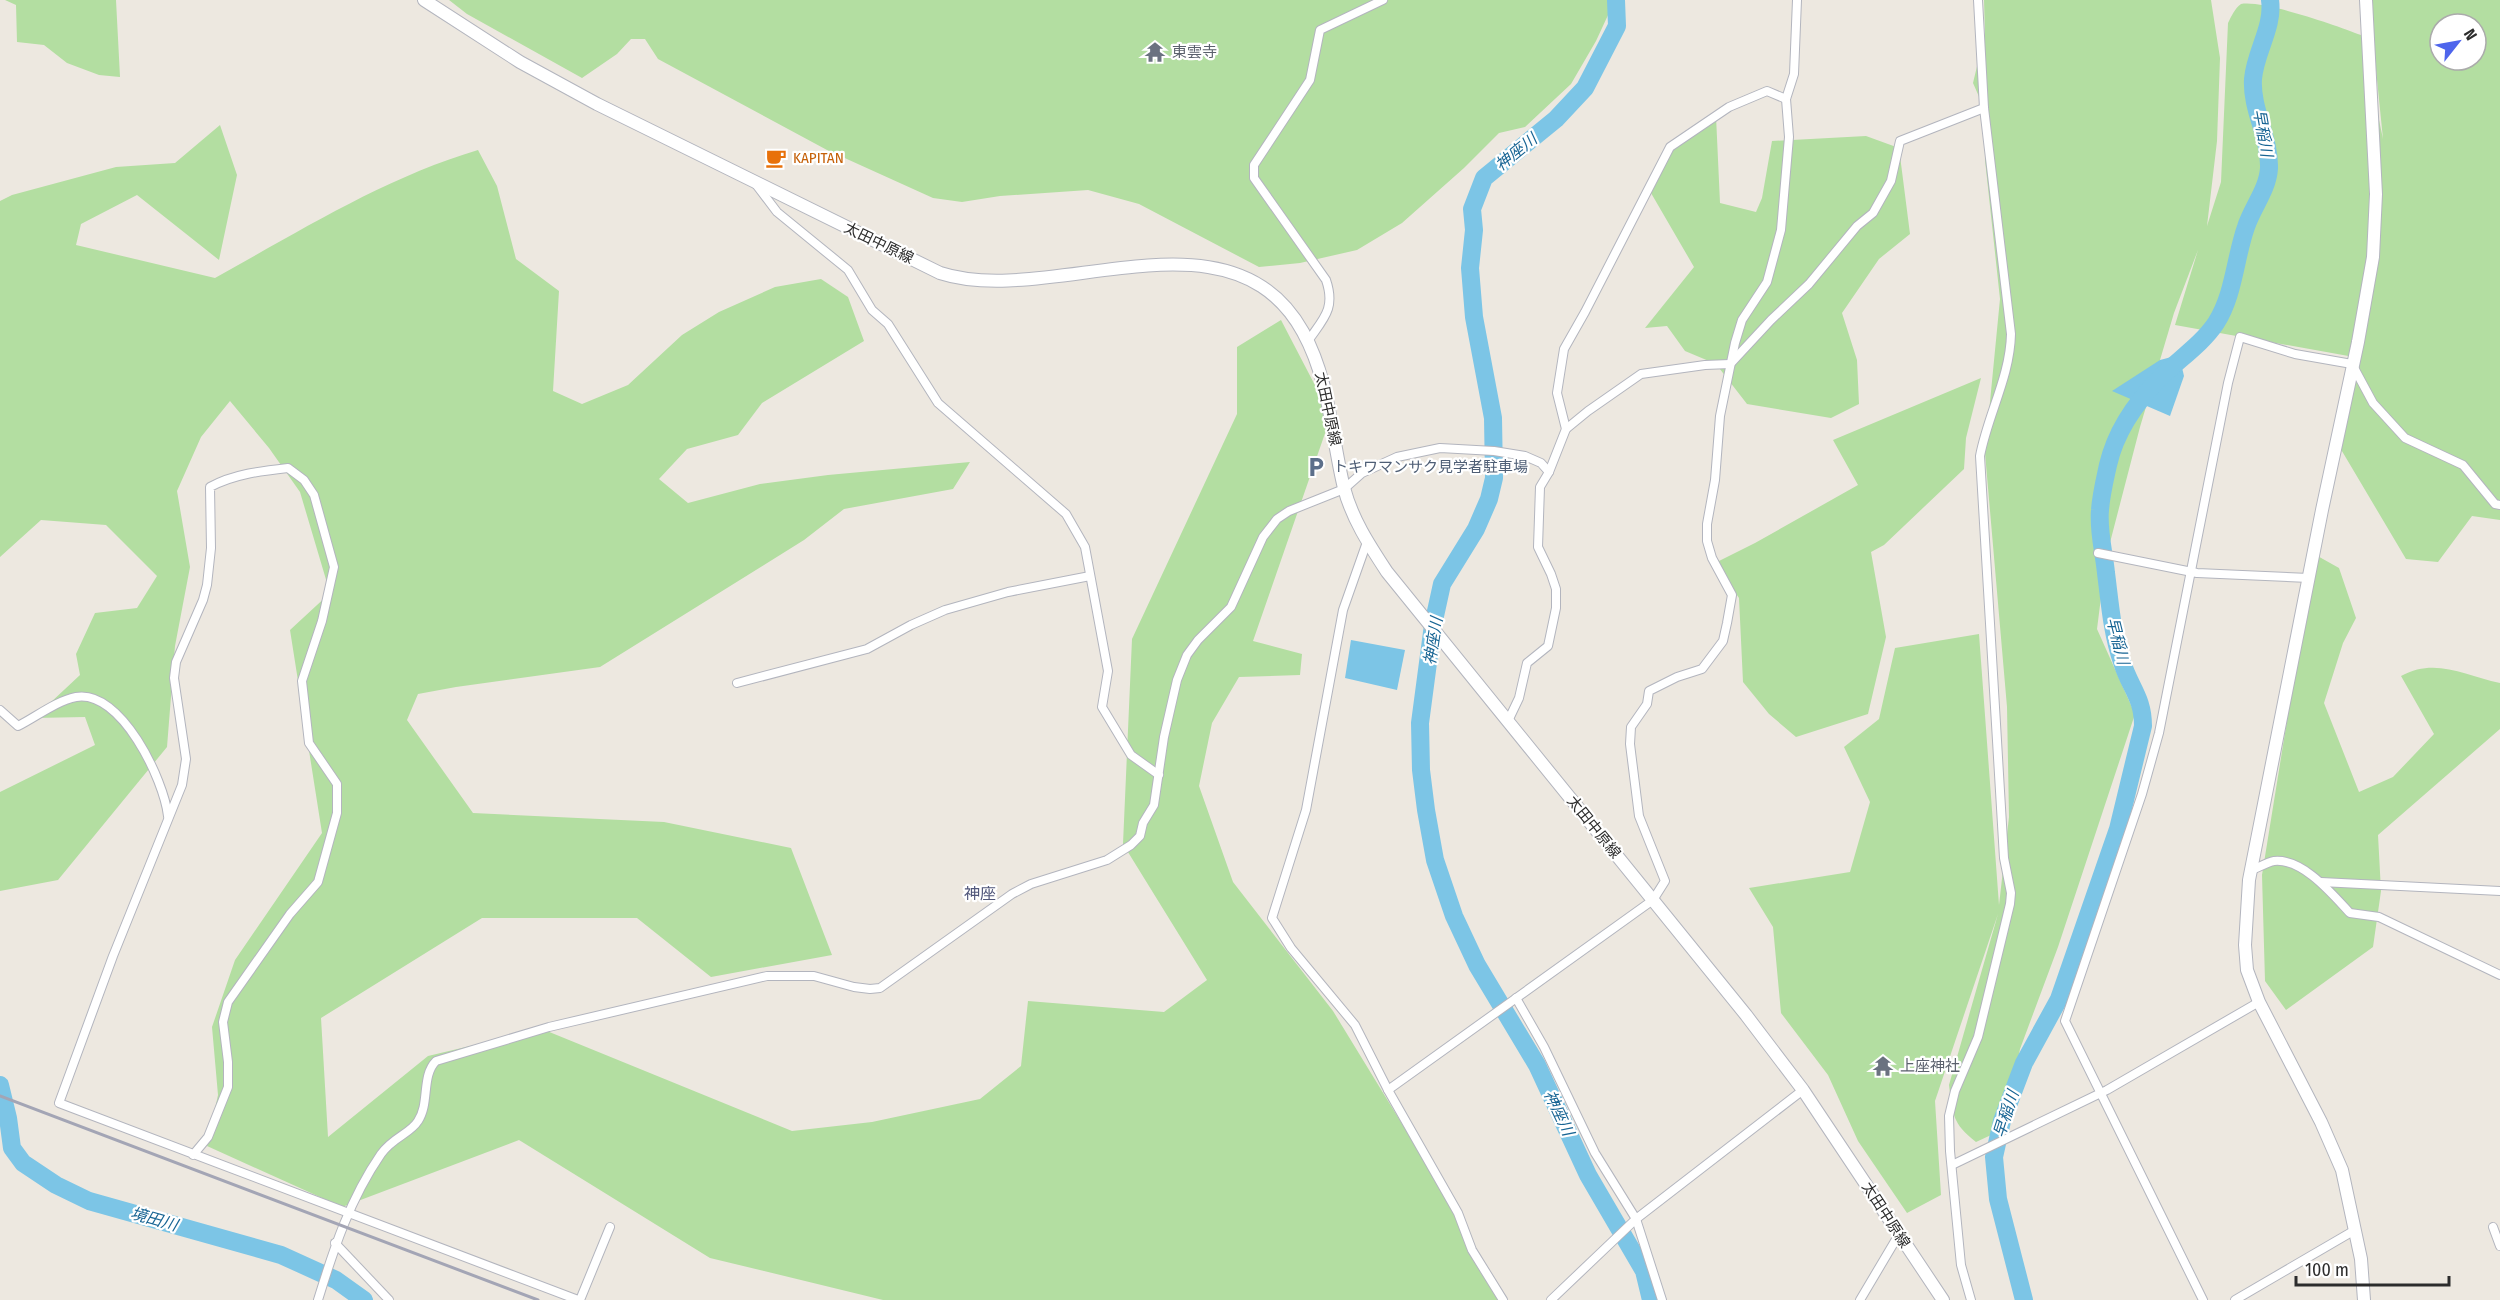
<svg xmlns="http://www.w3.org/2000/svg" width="2500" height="1300" viewBox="0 0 2500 1300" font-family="'Fira Sans Condensed','Noto Sans JP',sans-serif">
	<rect width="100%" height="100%" fill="#ede8e0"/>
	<g fill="#b3dea1" fill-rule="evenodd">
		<polygon points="5,0 116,0 120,77 99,75 67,63 44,45 17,42 16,5"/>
		<polygon points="449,0 1615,0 1596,41 1571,84 1525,127 1499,133 1464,168 1402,223 1357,250 1300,263 1259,267 1139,204 1088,190 1000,196 962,202 933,198 827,150 658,59 645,39 631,39 617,54 582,78 467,14"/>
		<path d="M1984,0H2211L2220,58L2217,141L2207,226L2221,182L2228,23C2231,17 2235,8 2241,4C2264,0 2335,25 2361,35L2383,139L2369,0H2500V520L2472,516L2438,562L2406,559L2336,441L2354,357L2175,325L2198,250L2174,313L2140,427L2106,558L2097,629L2135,714L2058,947L2020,1049L2004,1129L1976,1142C1952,1123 1953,1115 1949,1085L1998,914L1935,1101L1941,1195L1907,1213L1858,1141L1828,1075L1781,1013L1773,927L1749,888L1850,872L1870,802L1844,747L1879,719L1895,648L1979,634L1999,905L2009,817L2007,707L1985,453L2000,299L1985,160L1986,123L1984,108L1973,83L1985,33ZM2440,24H2476V60H2440Z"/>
		<polygon points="1716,116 1720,203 1756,212 1762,198 1772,141 1866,136 1899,148 1910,234 1879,259 1842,313 1857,360 1859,404 1831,418 1747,404 1716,364 1685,351 1667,326 1645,328 1694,267 1651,193 1670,147"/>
		<path d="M220,125L237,175L219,260L137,195L81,224L76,245L215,278C300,231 384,178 478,150L497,186L516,259L559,291L553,391L582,404L628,385L682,335L719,312L775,287L821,279L848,297L864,341L762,403L738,435L687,449L659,479L688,503L760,484L828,475L970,462L953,489L844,509L804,540L600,667L456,687L418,694L407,720L473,813L664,822L791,848L832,955L711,977L637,918H482L321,1018L328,1137L428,1056L542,1029L792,1131L872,1122L980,1099L1021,1066L1028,1001L1164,1012L1207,980L1123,844L1132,639L1237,414V347L1281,320L1331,416L1253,641L1302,654L1300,675L1239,677L1212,723L1199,786L1233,882L1333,1011L1459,1217L1498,1300H883L710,1258L519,1140L342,1207L207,1146L218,1095L212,1027L235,960L322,833L290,630L330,593L300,492L269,448L230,401L201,437L177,491L190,567L175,646L167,747L58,880L0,891V792L95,745L85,717L34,718L80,675L76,654L95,613L137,608L157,576L106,525L41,520L0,557V201L12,195L116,167L175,163Z"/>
		<polygon points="1981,378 1966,438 1964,469 1884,545 1871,552 1886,637 1868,714 1796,737 1769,714 1743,682 1739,598 1715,563 1755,543 1858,485 1833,440"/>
		<path d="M2314,554L2339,568L2356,618L2343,643L2324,703L2359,792L2393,777L2434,734L2401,676C2436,657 2465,676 2500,683V729L2378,835L2381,891L2373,947L2286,1010L2265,981L2262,875Z"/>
	</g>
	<g fill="#7cc5e6">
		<polygon points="2179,355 2184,376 2170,416 2112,391 2160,360"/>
		<polygon points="1351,640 1405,650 1397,690 1345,678"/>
	</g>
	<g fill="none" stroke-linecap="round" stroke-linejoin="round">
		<g stroke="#7cc5e6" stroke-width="18">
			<polyline points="1616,0 1617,26 1585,88 1556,119 1484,178 1472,209 1474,230 1470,268 1474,317 1493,418 1494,478 1489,499 1476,529 1442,584 1433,625 1420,723 1421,770 1426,810 1435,860 1454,916 1477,965 1537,1065 1588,1175 1644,1271 1651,1300"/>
			<polyline points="0,1085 8,1118 12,1148 23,1163 56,1185 89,1201 281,1255 336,1280 364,1300"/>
			<path d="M2024,1300L1998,1199L1994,1157L2002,1121L2024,1063L2059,999L2118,829L2143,726C2143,697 2130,688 2122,662C2112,633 2110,604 2106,573C2104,552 2098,531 2100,510C2101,495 2105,479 2108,465C2116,430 2136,402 2161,377C2179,359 2202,344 2216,323C2234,295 2235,258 2246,227C2252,208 2268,189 2269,168C2270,138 2251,109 2253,79C2255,52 2274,27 2270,0"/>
		</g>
		<g stroke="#b3b5be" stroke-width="10">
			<g id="street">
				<polyline points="755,183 777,212 848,270 872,310 888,324 938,403 1066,514 1085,547 1088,563 1108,671 1102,707 1131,755 1159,775"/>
				<path d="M1308,341C1323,319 1336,309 1326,280L1254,178V165L1310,80L1320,30L1383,0"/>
				<polyline points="1732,362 1771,320 1809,284 1857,226 1873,213 1891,181 1900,141 1984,108"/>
				<polyline points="1566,429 1588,411 1641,374 1705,365 1730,364"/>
				<polyline points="1367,542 1343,610 1306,810 1272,918 1291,948 1355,1025 1388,1090 1458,1213 1472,1250 1503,1300"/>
				<polyline points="2098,553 2197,573 2309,578"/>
				<polyline points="737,683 867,649 911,625 945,610 1008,592 1090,576"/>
				<path d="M0,710L18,726C36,717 56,701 76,697C121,689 164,780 168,816"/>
				<polyline points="1508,721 1519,698 1527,663 1548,646 1556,608 1556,589 1551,574 1538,547 1540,487 1549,472 1566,429 1557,393 1564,349 1585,312 1670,147 1729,107 1767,91 1786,99"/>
				<path d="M2252,870C2259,867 2268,862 2274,861C2303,858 2333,895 2350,913L2379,917L2500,975"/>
				<polyline points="2321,882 2500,891"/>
				<polyline points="1516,998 1544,1047 1595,1153 1636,1219 1662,1300"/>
				<polyline points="1388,1090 1653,900 1665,881 1639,816 1630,744 1631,727 1647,704 1649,691 1677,677 1702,669 1723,641 1727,623 1732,595 1712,558 1707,541 1707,524 1715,480 1720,416 1735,343 1742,320 1767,282 1781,230 1789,137 1786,99 1794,74 1797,0"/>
				<path d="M193,1155L208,1137L228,1087V1062L223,1022L228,1002L290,914L318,882L337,813V784L309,743L302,681L322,621L334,567L314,495L304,480L288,468C261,471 234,474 210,487L211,548L207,585L203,600L176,662L174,678L186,759L182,785L113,956L59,1103L578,1300"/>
				<polyline points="1952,1165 2107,1090 2259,1002"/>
				<polyline points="2493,1227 2500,1246"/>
				<polyline points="335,1243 389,1300"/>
				<path d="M318,1300C334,1248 350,1199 381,1154C393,1137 410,1134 418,1121C430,1103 421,1076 436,1061L549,1027L767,976H814L854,987L870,989L880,988L1012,894L1031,884L1107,860L1131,845L1140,836L1143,823L1154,805L1164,737L1177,680L1187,655L1198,640L1231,607L1263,537L1277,519L1289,511L1344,489L1362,473L1397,457L1440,448L1494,451L1525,456L1541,463L1549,472"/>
				<polyline points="580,1300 610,1227"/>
				<polyline points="1551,1300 1636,1219 1803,1090"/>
				<polyline points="1860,1300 1898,1236"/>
				<path d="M1971,1300L1961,1265L1950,1151L1949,1116L1955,1091L1978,1037L2010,904L2011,893L2004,858L1980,456C1988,414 2010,377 2011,334L1984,108L1978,0"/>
				<polyline points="2203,1300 2065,1021 2142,794 2159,733 2228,383 2240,337 2295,354 2352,364 2373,403 2405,438 2463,465 2495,504 2500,505"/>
				<polyline points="2235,1300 2355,1230"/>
			</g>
		</g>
		<g stroke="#b3b5be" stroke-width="14">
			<g id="secondary">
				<path d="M424,0L520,62L597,104L940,273C1050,309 1230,200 1303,332C1330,381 1331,435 1344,488C1352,519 1370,546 1387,572L1746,1015L1803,1090L1943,1300"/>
				<polyline points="2364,1300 2361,1259 2342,1170 2321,1122 2259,1002 2247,970 2245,945 2249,880 2322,510 2358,342 2373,257 2376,194 2366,0"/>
			</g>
		</g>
		<use href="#street" stroke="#fff" stroke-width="8"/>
		<use href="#secondary" stroke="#fff" stroke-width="12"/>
		<polyline stroke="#a3a5b5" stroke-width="3" points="0,1096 538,1300"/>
	</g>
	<defs>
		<g id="temple-bare" transform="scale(1.62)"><path d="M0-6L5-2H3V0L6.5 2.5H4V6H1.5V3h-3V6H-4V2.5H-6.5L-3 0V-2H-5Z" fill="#6b7280" stroke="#fff" stroke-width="2.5" paint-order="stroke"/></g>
		<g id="cafe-bare" transform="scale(1.62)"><path d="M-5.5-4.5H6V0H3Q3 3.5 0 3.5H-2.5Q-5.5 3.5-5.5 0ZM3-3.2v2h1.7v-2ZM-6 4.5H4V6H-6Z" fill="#e8710a" stroke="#fff" stroke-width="2.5" paint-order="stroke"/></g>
		<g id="parking-bare" transform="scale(1.62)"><path d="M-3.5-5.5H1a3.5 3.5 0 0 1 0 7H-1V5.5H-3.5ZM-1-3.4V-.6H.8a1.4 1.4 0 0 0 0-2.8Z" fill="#5c6f8a" stroke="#fff" stroke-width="2.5" paint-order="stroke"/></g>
	</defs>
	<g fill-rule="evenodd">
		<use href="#temple-bare" x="1155" y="52"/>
		<use href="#cafe-bare" x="776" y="158"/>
		<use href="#parking-bare" x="1316" y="467"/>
		<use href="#temple-bare" x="1883" y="1066"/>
	</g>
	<g text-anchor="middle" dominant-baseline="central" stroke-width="4.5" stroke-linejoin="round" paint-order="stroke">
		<g font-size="15" fill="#5b616d" stroke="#fff" text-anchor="start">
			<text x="1172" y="52">東雲寺</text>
			<text x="1900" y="1066">上座神社</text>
		</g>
		<g font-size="15" fill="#c56008" stroke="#fff" text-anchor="start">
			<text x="793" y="158">KAPITAN</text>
		</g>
		<g font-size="15" fill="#2c2c2c" stroke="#fff">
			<text transform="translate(879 243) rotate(26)">太田中原線</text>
			<text transform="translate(1328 409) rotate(78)">太田中原線</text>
			<text transform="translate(1594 827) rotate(51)">太田中原線</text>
			<text transform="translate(1886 1215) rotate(57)">太田中原線</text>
		</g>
		<g font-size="15" fill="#4e5e75" stroke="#fff" text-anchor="start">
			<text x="1333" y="467">トキワマンサク見学者駐車場</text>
		</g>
		<g font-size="16" font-style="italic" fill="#186594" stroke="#fff">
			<text transform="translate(2263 133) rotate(80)">早稲川</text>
			<text transform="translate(1516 152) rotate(-39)">神座川</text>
			<text transform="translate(1433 641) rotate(-81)">神座川</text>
			<text transform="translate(2118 641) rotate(76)">早稲川</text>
			<text transform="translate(1559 1113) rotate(65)">神座川</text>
			<text transform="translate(2006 1114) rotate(-72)">早稲川</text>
			<text transform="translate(154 1219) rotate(16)">境田川</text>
		</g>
		<g font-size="16" fill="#50567a" stroke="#fff">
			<text x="980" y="893">神座</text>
		</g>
	</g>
	<g transform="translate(2458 42) rotate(59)"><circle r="28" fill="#ffffff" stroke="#ababab" stroke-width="1.5"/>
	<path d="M0-4.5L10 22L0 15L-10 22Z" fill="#4e65ec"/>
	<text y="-9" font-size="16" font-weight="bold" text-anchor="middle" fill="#2c2c2c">N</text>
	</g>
	<path d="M2296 1276v9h153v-9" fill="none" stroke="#2c2c2c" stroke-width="3"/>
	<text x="2305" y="1276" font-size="18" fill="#2c2c2c" stroke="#ffffff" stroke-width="4.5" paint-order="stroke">100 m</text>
</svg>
